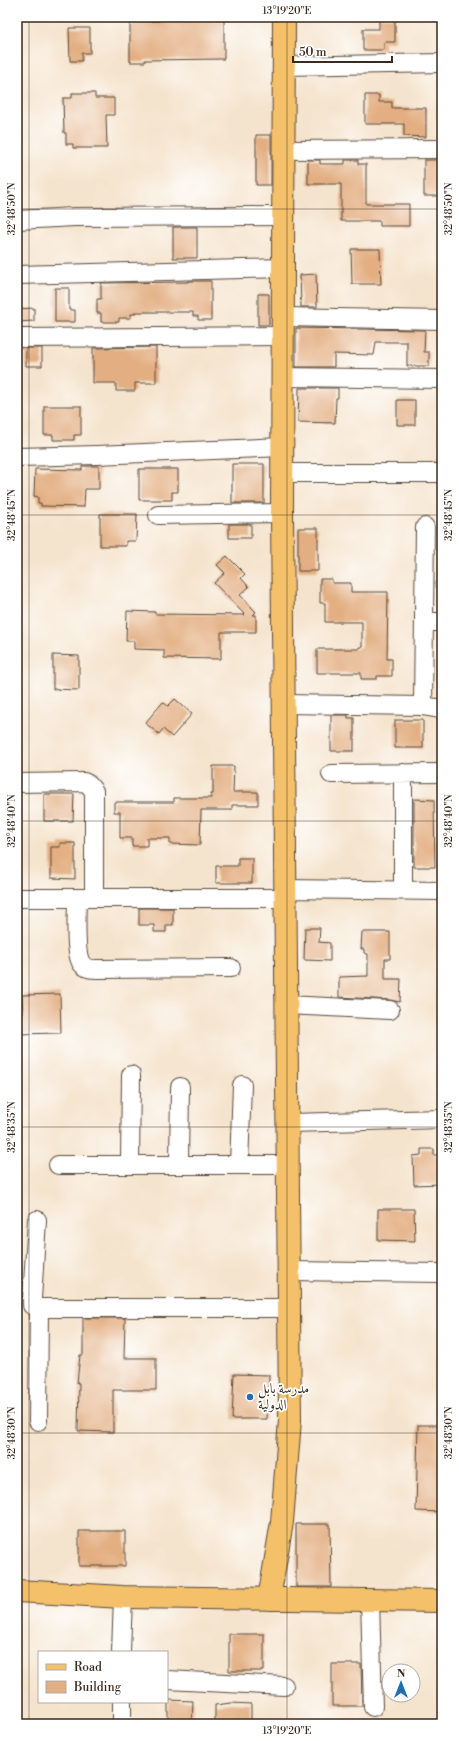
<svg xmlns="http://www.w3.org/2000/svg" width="459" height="1741" viewBox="0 0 459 1741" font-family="'Libre Bodoni',Amiri,serif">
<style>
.building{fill:#e3af82}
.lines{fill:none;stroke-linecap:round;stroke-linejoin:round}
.minor-casing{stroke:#574638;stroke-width:20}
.major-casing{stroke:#574638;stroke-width:24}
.minor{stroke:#fff;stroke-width:18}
.major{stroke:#f4c16b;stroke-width:22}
.ticks{fill:none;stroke:#3b2a1e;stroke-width:1;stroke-opacity:0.45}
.poi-dot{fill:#1f6fb2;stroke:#fff;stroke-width:1.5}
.labels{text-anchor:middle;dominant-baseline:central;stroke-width:3.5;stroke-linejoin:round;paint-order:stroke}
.poi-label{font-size:14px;fill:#3b2a1e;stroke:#fff;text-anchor:start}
.neatline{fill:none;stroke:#3b2a1e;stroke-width:1.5}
.ticks-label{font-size:10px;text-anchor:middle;fill:#3b2a1e}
</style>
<rect width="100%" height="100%" fill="#fff"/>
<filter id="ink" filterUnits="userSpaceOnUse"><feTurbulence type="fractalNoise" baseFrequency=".025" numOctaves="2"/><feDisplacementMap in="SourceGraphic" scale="8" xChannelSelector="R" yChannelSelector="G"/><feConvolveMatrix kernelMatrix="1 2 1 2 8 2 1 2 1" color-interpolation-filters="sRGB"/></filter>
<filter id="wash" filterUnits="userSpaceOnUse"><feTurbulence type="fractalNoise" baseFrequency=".012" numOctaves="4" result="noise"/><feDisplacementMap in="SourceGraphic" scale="16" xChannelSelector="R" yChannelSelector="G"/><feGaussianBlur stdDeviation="0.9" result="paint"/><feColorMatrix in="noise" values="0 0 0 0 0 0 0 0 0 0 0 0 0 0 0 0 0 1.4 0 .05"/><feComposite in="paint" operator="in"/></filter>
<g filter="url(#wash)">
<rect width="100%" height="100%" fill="#f5e4cd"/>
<g id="blocks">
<path class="building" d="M224,17V59L145,60V62H130V21H159V18Z
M379,17H395V42H384V50H363V29H379Z
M69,28H90V53H82V61H70Z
M72,93H95V98H114V115H106L107,148H73V144H66V133H64L63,98H72Z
M365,95H379V102H392V108H426V137L404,136V124H365Z
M256,135H271V185H256Z
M308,160H320V164H345V160H358V164H366V204H409V226H380V221H341V184H308Z
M424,160H442L441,196H424Z
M173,227H197V258H173Z
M351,249H380L381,284H352Z
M316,274L317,307H301L300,275Z
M188,281H211V320H198V316H193V312H135V314H131V318H119V322H101V313H97V299H101V283L188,282Z
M55,288H69V310H75V322H55Z
M258,294H269V325H258Z
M34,308V321L17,322V309Z
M296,328L425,330L424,352H429V366H407V342H376L374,355L334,354V367H296Z
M156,347V383H135V391H116V383H93V348Z
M26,348H42V366H26Z
M299,388H338V398H336L335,423L298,422Z
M397,400H415V425H397Z
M44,406H81V435H74V440H53V435H44Z
M232,464H264V503H232Z
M82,466H99V489H85L84,507L41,506V503H38V497L34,496L35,469L82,470Z
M139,469H178V492H172V500H139Z
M100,514H137L136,541H126V546H100Z
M229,524H251V538H229Z
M298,528H318V571H298Z
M227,556L245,574L241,578L249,587L240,595L256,612L253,615H256V632H221V659L164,658V650L134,649V641H126L127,611L155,612V614L245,615L214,583L225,573L217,565Z
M320,579H332V583H351V592H388L387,659H392V676H377V679H361V673H317V649H359V647H362V622H325V603H320Z
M53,655L79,656V690L53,689Z
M175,699L192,714L172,737L163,729L159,734L145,723L163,702L168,706Z
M331,715H348V718H354V751H331Z
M395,720H423V748H395Z
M213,766H234L233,792H258V805H232V810H201L200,845L170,844V838H147V846H132V838H120V812H114V802H174V798H211V794H213Z
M44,794H74L73,821H44Z
M414,799L434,800L435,867H414Z
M60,843H75V879L51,878V847H60Z
M238,858H252V883H216V866H238Z
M139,908H173V925H166V932H154V925H139Z
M305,928H320L319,942L330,943V961L304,960Z
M362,932H390V959H385V979H401L400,1002L390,1000L339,997V977L368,976V954L364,953V949H361Z
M60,994L61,1033L17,1034V1014L23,1013L22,995Z
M421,1149H434V1155H440V1184L414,1185L413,1156L421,1155Z
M378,1209H414L415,1241L378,1240Z
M83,1318H125L124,1358H156V1390H113V1432L78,1431L79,1383H77L80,1355H83Z
M234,1374L269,1375L267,1419H232Z
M418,1425H442V1512L416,1511Z
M296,1524H330L331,1587H296Z
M79,1531H125V1566H79Z
M229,1634H264V1671H229Z
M332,1664H361L362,1706H332Z
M168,1700L193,1701L192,1724H168Z
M231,1703L251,1704V1724H215V1705Z"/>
</g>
</g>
<g filter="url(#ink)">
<use href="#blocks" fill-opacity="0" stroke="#574638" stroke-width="1"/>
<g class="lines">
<g class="minor-casing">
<path id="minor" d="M284,66L442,63
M284,150L442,149
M17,220L75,217L283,216
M17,275L283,268
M283,317L442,320
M20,338L283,336
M283,377L442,379
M17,457L97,455L282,447
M282,473H442
M158,515L282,513
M424,622H442
M283,704L423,706L442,709
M423,706L425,527
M403,773V890
M331,774L442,773
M17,783L84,782L88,784L94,791V898
M285,889L442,891
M17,898H285
M77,898C77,912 74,954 82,964C85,968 91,969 96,969L231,968
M286,1005L390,1010
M289,1123L442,1119
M130,1164L131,1075
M179,1164L180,1087
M58,1165H288
M239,1165L242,1085
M37,1220L32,1299V1305L39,1308H290
M289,1271L442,1273
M38,1421L39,1308
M370,1600L373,1707
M121,1652L123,1597
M167,1680L284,1686
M122,1702V1724"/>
</g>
<g class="major-casing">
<path id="major" d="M17,1591L123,1597L442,1601
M269,1599L282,1522L290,1420L282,513L284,17"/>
</g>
<use href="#minor" class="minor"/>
<use href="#major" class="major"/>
</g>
</g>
<path class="ticks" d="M29,17V1724M287,17V1724M17,209H442M17,515H442M17,821H442M17,1127H442M17,1433H442"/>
<circle class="poi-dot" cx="250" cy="1397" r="4"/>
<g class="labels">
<g class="poi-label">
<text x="258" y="1389">مدرسة بابل<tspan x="258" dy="16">الدولية</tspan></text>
</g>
</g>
<rect width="459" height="1741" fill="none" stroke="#fff" stroke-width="44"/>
<rect x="38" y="1651" width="130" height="52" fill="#ffffff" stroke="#b1aaa5"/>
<rect x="46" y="1664" width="20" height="6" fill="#f4c16b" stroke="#b1aaa5"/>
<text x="74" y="1671" font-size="12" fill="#3b2a1e">Road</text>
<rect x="46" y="1681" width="20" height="12" fill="#e3af82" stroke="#b1aaa5"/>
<text x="74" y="1691" font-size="12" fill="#3b2a1e">Building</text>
<g transform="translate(401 1683)"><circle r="19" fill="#ffffff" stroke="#b1aaa5"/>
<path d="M0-3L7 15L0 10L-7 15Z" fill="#1f6fb2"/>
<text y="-6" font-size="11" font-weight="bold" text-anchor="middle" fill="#3b2a1e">N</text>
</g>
<path d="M293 56v6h99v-6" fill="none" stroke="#3b2a1e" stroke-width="2"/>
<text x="299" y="56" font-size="12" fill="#3b2a1e" stroke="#ffffff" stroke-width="3" paint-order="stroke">50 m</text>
<rect x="22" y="22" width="415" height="1697" class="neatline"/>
<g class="ticks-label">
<text x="287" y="14">13°19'20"E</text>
<text transform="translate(11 209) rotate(-90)" y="4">32°48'50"N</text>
<text transform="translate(448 209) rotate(-90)" y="4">32°48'50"N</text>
<text transform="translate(11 515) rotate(-90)" y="4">32°48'45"N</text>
<text transform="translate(448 515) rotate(-90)" y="4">32°48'45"N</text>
<text transform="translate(11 821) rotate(-90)" y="4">32°48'40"N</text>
<text transform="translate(448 821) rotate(-90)" y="4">32°48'40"N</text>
<text transform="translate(11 1127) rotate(-90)" y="4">32°48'35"N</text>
<text transform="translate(448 1127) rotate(-90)" y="4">32°48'35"N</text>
<text transform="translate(11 1433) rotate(-90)" y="4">32°48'30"N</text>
<text transform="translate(448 1433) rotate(-90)" y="4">32°48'30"N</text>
<text x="287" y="1734">13°19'20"E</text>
</g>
</svg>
